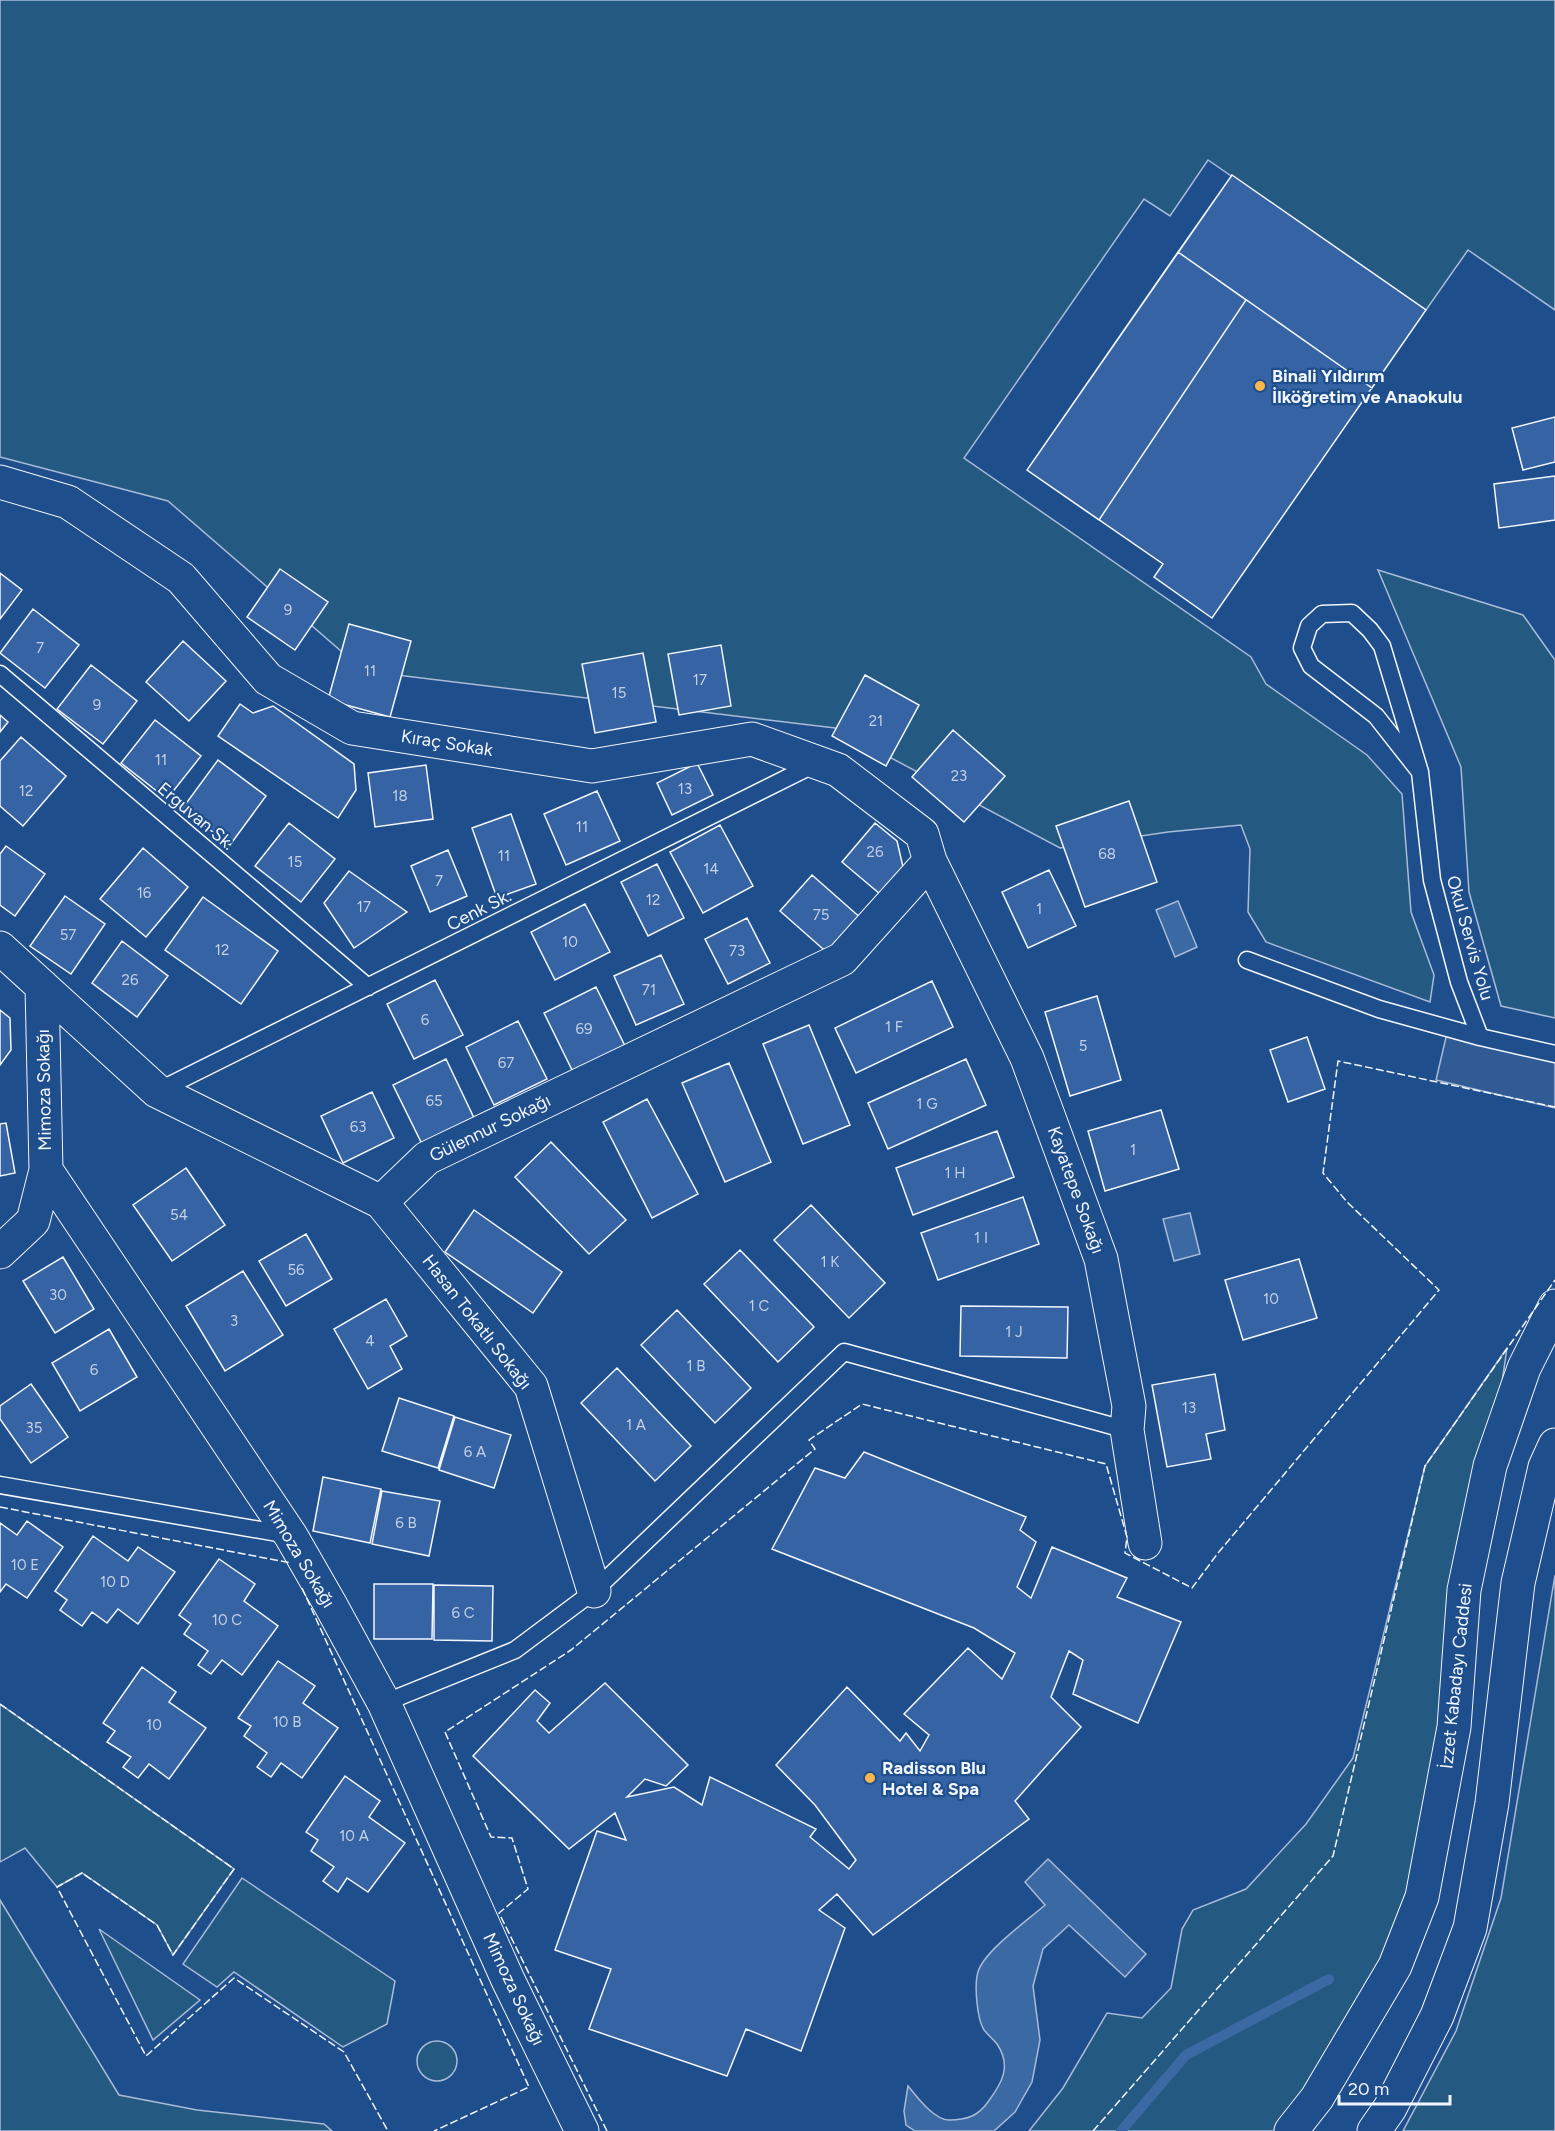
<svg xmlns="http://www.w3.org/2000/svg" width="1555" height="2131" viewBox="0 0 1555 2131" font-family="Figtree,sans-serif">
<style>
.green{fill:#245a82;stroke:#a8bbd7;stroke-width:1.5}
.parking{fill:#305b95;stroke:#a8bbd7;stroke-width:1.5}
.water{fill:#3b69a3;stroke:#a8bbd7;stroke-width:1.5}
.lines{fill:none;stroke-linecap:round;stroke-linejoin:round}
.stream{stroke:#3b69a3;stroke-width:10}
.building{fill:#3563a3;stroke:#f2f6ff;stroke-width:1.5}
.service-casing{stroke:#f2f6ff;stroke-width:19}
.minor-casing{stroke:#f2f6ff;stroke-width:35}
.tertiary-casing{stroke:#f2f6ff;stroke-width:35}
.motorway-casing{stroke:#f2f6ff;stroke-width:35}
.service{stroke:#1f4e8c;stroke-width:16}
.minor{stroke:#1f4e8c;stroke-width:33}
.tertiary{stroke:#1f4e8c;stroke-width:33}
.motorway{stroke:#1f4e8c;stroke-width:33}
.fence{stroke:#f2f6ff;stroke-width:1.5;stroke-dasharray:8 3;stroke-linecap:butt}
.poi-dot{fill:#ffb74d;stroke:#1f4e8c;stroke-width:2}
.labels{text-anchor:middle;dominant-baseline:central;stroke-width:4.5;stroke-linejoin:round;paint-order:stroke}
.number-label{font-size:15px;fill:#c3d1e8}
.poi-label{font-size:18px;font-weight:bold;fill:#f2f6ff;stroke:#1f4e8c;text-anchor:start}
.street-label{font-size:18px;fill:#f2f6ff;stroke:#1f4e8c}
</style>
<rect width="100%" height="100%" fill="#1f4e8c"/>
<path class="green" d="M0,0H1555V310L1468,250L1426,310L1208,160L1170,216L1144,199L964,458L1251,657L1266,684L1367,755L1402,794L1411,912L1434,975L1430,1002L1266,942L1248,912L1250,849L1241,825L1168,832L1060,848L835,728L364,671L168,501L0,457Z
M1378,570L1523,615L1555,660V1018L1501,1006L1469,892L1461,767Z
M1507,1348L1442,1791L1412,1931L1283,2131H1029L1063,2088L1107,2013L1142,2018L1171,1988L1182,1929L1193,1910L1246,1889L1306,1824L1353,1758L1425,1466Z
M1555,1575V2131H1403L1456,2031L1501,1898Z
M0,1704L234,1869L173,1955L157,1925L82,1873L57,1887L25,1848L0,1862Z
M242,1878L395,1981L387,2024L343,2047L234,1972L217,1987L183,1964Z
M0,1900L119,2095L197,2110L324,2124L332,2131H0Z
M99,1929L200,2000L153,2040Z
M417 2061a20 20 0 1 1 40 0a20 20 0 1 1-40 0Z"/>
<path class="parking" d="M1448,1029L1555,1054V1108L1436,1080Z"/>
<path class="water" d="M1178,901L1197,947L1175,957L1156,910Z
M1190,1213L1200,1254L1174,1261L1163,1219Z
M1048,1859L1146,1954L1125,1977L1069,1925L1043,1949L1033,1986L1040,2040L1032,2082L1015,2112L994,2131H915L906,2125L904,2111L908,2086C917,2097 934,2120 949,2120C967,2120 978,2116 988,2102C1002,2083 1012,2066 997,2044C993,2039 988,2035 984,2030C977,2019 974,1985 978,1972C984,1951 1028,1920 1045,1905L1025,1882Z"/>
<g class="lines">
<path class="stream" d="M1121,2131L1186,2055L1329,1979"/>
</g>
<path class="building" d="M1232,175L1426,310L1372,388L1178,252Z
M1232,175L1426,310L1212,618L1154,577L1163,564L1027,470Z
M1178,252L1246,300L1099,520L1027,470Z
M1555,417V462L1523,470L1512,428Z
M1555,476V520L1499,528L1494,484Z
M280,569L328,602L295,650L247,617Z
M0,573L22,590L0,619Z
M33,609L79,645L45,688L0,653Z
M349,624L411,641L390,717L328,700Z
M183,641L226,681L189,721L146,682Z
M721,645L731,706L679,715L668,654Z
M643,653L656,722L595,733L582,664Z
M91,665L137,701L103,744L57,709Z
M865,675L919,705L886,766L832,736Z
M240,704L253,713L273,706L354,764L356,790L338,818L218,736Z
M0,715L8,722L0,732Z
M155,720L201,756L167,799L121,763Z
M953,730L1005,776L964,822L912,777Z
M21,737L66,776L23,826L0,806V761Z
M218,760L266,796L230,845L182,809Z
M697,763L713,795L672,815L657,783Z
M426,765L433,819L375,827L368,773Z
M597,791L620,841L566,865L544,814Z
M1129,801L1157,882L1085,907L1056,826Z
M511,814L536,884L497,898L472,828Z
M289,823L335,859L301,902L255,866Z
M875,823L897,841L903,867L880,894L842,862Z
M720,825L753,886L703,913L670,852Z
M6,846L45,874L15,916L0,905V854Z
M143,848L188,887L146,937L100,899Z
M448,850L467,896L430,912L411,866Z
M657,864L684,918L648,936L621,882Z
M1049,870L1076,926L1028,948L1002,892Z
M349,871L407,912L354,948L324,903Z
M812,875L863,920L831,956L780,911Z
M65,896L105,924L71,974L30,946Z
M203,897L278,951L241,1004L165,950Z
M585,904L610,952L555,980L531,932Z
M747,918L770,963L728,984L705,939Z
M122,941L168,976L137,1017L92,983Z
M661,955L684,1004L636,1025L614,976Z
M435,980L463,1035L414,1059L387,1004Z
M932,981L953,1027L856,1073L835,1028Z
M596,987L625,1046L573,1072L544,1013Z
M1097,996L1121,1080L1070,1096L1045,1012Z
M0,1010L10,1018L11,1050L0,1065Z
M518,1021L547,1079L494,1105L466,1047Z
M809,1025L850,1125L803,1144L763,1044Z
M1307,1037L1325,1089L1288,1102L1270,1050Z
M446,1059L474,1118L422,1144L393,1085Z
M966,1059L986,1105L888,1149L868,1103Z
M729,1063L771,1162L725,1182L682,1083Z
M372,1092L394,1138L343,1163L321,1116Z
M647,1099L698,1194L652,1218L603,1122Z
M1161,1110L1179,1169L1105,1191L1088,1131Z
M6,1123L15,1173L0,1176V1124Z
M997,1131L1014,1177L913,1215L896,1168Z
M551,1142L626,1220L589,1254L515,1177Z
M186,1168L225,1225L172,1261L133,1205Z
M1023,1197L1039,1244L938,1280L921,1233Z
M811,1205L885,1283L849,1318L774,1240Z
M474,1210L562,1272L533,1313L445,1252Z
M306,1234L332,1279L286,1306L259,1261Z
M740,1250L814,1327L778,1362L704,1284Z
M63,1257L94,1309L55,1333L23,1281Z
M1299,1259L1317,1318L1243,1340L1225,1280Z
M243,1271L283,1335L225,1371L186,1306Z
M386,1299L407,1336L390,1346L402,1369L368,1389L334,1329Z
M961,1306L1068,1307L1067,1358L960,1356Z
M677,1310L751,1388L715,1423L641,1345Z
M109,1329L137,1377L80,1411L52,1363Z
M617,1368L691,1446L655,1481L581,1403Z
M1215,1374L1225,1430L1206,1434L1211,1459L1167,1467L1152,1385Z
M31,1384L68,1437L31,1463L0,1419V1406Z
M399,1398L454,1416L438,1468L382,1451Z
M455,1417L511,1435L494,1488L439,1470Z
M864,1452L1026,1517L1020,1530L1036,1542L1017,1587L1031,1598L1052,1547L1127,1578L1117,1597L1181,1622L1138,1723L1073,1694L1083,1660L1069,1651L1051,1697L1081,1727L1015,1801L1029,1819L873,1935L837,1894L819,1910L845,1928L801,2051L746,2029L727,2076L589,2029L611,1969L555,1950L597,1831L626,1840L615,1813L569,1849L473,1756L535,1690L550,1703L537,1721L549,1733L605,1683L688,1765L666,1786L645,1779L627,1797L674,1787L702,1805L710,1777L816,1829L810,1837L849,1869L856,1860L815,1805L776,1765L847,1687L900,1741L906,1733L920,1751L929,1735L904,1714L968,1648L1002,1679L1015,1653L974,1628L772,1549L815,1468L845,1478Z
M323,1477L381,1489L370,1543L313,1531Z
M382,1491L440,1501L429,1556L372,1544Z
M27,1521L63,1547L27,1598L6,1584L0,1592V1523L17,1535Z
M93,1536L128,1561L138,1547L175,1572L138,1624L118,1609L107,1623L92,1612L82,1626L60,1610L67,1600L55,1591Z
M219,1559L255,1584L244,1601L278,1626L242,1675L222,1660L211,1674L198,1665L208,1651L184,1634L191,1624L179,1615Z
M374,1584H433L432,1639H374Z
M434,1585L493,1586L492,1641L434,1640Z
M278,1661L315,1686L303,1703L338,1728L302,1778L281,1763L271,1777L257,1767L267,1753L244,1736L251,1726L238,1718Z
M142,1667L176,1692L169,1702L206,1728L169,1779L149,1764L138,1778L123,1767L131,1757L107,1742L115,1731L103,1723Z
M345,1776L380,1801L369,1817L405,1843L368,1892L347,1878L338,1892L323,1881L334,1867L311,1851L318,1840L306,1832Z"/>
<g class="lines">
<g class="service-casing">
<path id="service" d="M0,674L368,987
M1420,772L1376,716L1311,666L1302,648L1309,626L1322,614L1352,613L1370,630L1382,646L1420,772L1432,880L1459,982L1480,1037
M1247,960L1379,1009L1480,1037L1555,1054
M158,1091L817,763
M0,1485L289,1535
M384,1703L515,1650L594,1591L844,1352L1127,1430"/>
</g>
<g class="minor-casing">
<path id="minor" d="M0,482L68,502L181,578L268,679L352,728L592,766L752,739L838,770L922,834L930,861L1027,1058L1101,1259L1129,1406L1127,1430L1145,1543
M0,948L157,1091L381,1202L427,1158L842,959L930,861
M42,986L46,1170L291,1536L330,1604L384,1703L508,1980L582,2131
M381,1202L531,1386L594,1591
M0,1252L33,1221L46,1170"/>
</g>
<g class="tertiary-casing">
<path id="tertiary" d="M1291,2131L1317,2098L1395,1966L1422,1897L1454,1727L1464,1590L1490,1466L1524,1368L1555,1306"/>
</g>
<g class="motorway-casing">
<path id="motorway" d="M1374,2131L1390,2108L1437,2016L1470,1928L1492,1803L1518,1583L1545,1467L1555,1445"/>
</g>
<use href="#service" class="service"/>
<use href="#minor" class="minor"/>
<use href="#tertiary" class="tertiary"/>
<use href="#motorway" class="motorway"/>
<path class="fence" d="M0,1507L291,1563
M302,1588L529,2087L434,2131
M0,1704L234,1869L173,1955L157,1925L82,1873L57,1887L146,2056L234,1978L344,2052L388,2131
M607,2131L499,1913L528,1889L512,1838L491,1837L445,1732L571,1650L815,1449L809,1440L862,1404L1106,1464L1127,1537L1125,1553L1192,1588L1218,1553L1439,1290L1347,1202L1323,1173L1338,1061L1555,1107
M1093,2131L1333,1856L1425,1466L1555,1280"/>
</g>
<g class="poi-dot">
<circle cx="1260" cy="386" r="6"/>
<circle cx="870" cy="1778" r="6"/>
</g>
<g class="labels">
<g class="number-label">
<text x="288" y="610">9</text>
<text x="40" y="648">7</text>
<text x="370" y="671">11</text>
<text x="700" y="680">17</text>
<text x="619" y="693">15</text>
<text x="97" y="705">9</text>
<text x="876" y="721">21</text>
<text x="161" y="760">11</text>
<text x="959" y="776">23</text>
<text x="685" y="789">13</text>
<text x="26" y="791">12</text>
<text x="400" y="796">18</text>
<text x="582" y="827">11</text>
<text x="875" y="852">26</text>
<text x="1107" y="854">68</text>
<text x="504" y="856">11</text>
<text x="295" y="862">15</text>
<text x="711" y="869">14</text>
<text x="439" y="881">7</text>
<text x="144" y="893">16</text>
<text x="653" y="900">12</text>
<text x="364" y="907">17</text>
<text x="1039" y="909">1</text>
<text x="821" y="915">75</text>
<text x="68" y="935">57</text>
<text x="570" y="942">10</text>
<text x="222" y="950">12</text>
<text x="737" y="951">73</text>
<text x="130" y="980">26</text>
<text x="649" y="990">71</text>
<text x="425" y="1020">6</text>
<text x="894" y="1027">1 F</text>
<text x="584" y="1029">69</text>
<text x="1083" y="1046">5</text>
<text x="506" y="1063">67</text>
<text x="434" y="1101">65</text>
<text x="927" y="1104">1 G</text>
<text x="358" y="1127">63</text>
<text x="1133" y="1150">1</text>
<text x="955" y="1173">1 H</text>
<text x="179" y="1215">54</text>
<text x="981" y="1238">1 I</text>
<text x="830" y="1262">1 K</text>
<text x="296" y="1270">56</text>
<text x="58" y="1295">30</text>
<text x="1271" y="1299">10</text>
<text x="759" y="1306">1 C</text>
<text x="234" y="1321">3</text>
<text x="1014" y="1332">1 J</text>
<text x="370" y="1341">4</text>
<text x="696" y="1366">1 B</text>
<text x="94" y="1370">6</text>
<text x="1189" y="1408">13</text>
<text x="636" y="1425">1 A</text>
<text x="34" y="1428">35</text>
<text x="475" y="1452">6 A</text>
<text x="406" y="1523">6 B</text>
<text x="25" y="1565">10 E</text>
<text x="115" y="1582">10 D</text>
<text x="463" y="1613">6 C</text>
<text x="227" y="1620">10 C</text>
<text x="287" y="1722">10 B</text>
<text x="154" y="1725">10</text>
<text x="354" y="1836">10 A</text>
</g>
<g class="poi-label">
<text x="1272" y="376">Binali Yıldırım<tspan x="1272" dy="21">İlköğretim ve Anaokulu</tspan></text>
<text x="882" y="1768">Radisson Blu<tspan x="882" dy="21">Hotel &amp; Spa</tspan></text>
</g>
<g class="street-label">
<text transform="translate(447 743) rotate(9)">Kıraç Sokak</text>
<text transform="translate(196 816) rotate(40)">Erguvan Sk.</text>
<text transform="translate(479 910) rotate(-27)">Cenk Sk.</text>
<text transform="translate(1470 938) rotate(74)">Okul Servis Yolu</text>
<text transform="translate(44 1090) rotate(-91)">Mimoza Sokağı</text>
<text transform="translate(490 1128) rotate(-26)">Gülennur Sokağı</text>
<text transform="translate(1076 1190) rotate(70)">Kayatepe Sokağı</text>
<text transform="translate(477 1322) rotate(52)">Hasan Tokatlı Sokağı</text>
<text transform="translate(299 1554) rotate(59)">Mimoza Sokağı</text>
<text transform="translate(1456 1676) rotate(-84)">İzzet Kabadayı Caddesi</text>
<text transform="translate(514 1989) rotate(65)">Mimoza Sokağı</text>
</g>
</g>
<path d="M1339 2095v9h111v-9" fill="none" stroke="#f2f6ff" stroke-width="3"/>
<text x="1348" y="2095" font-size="18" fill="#f2f6ff" stroke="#1f4e8c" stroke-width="4.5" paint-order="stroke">20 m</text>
</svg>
